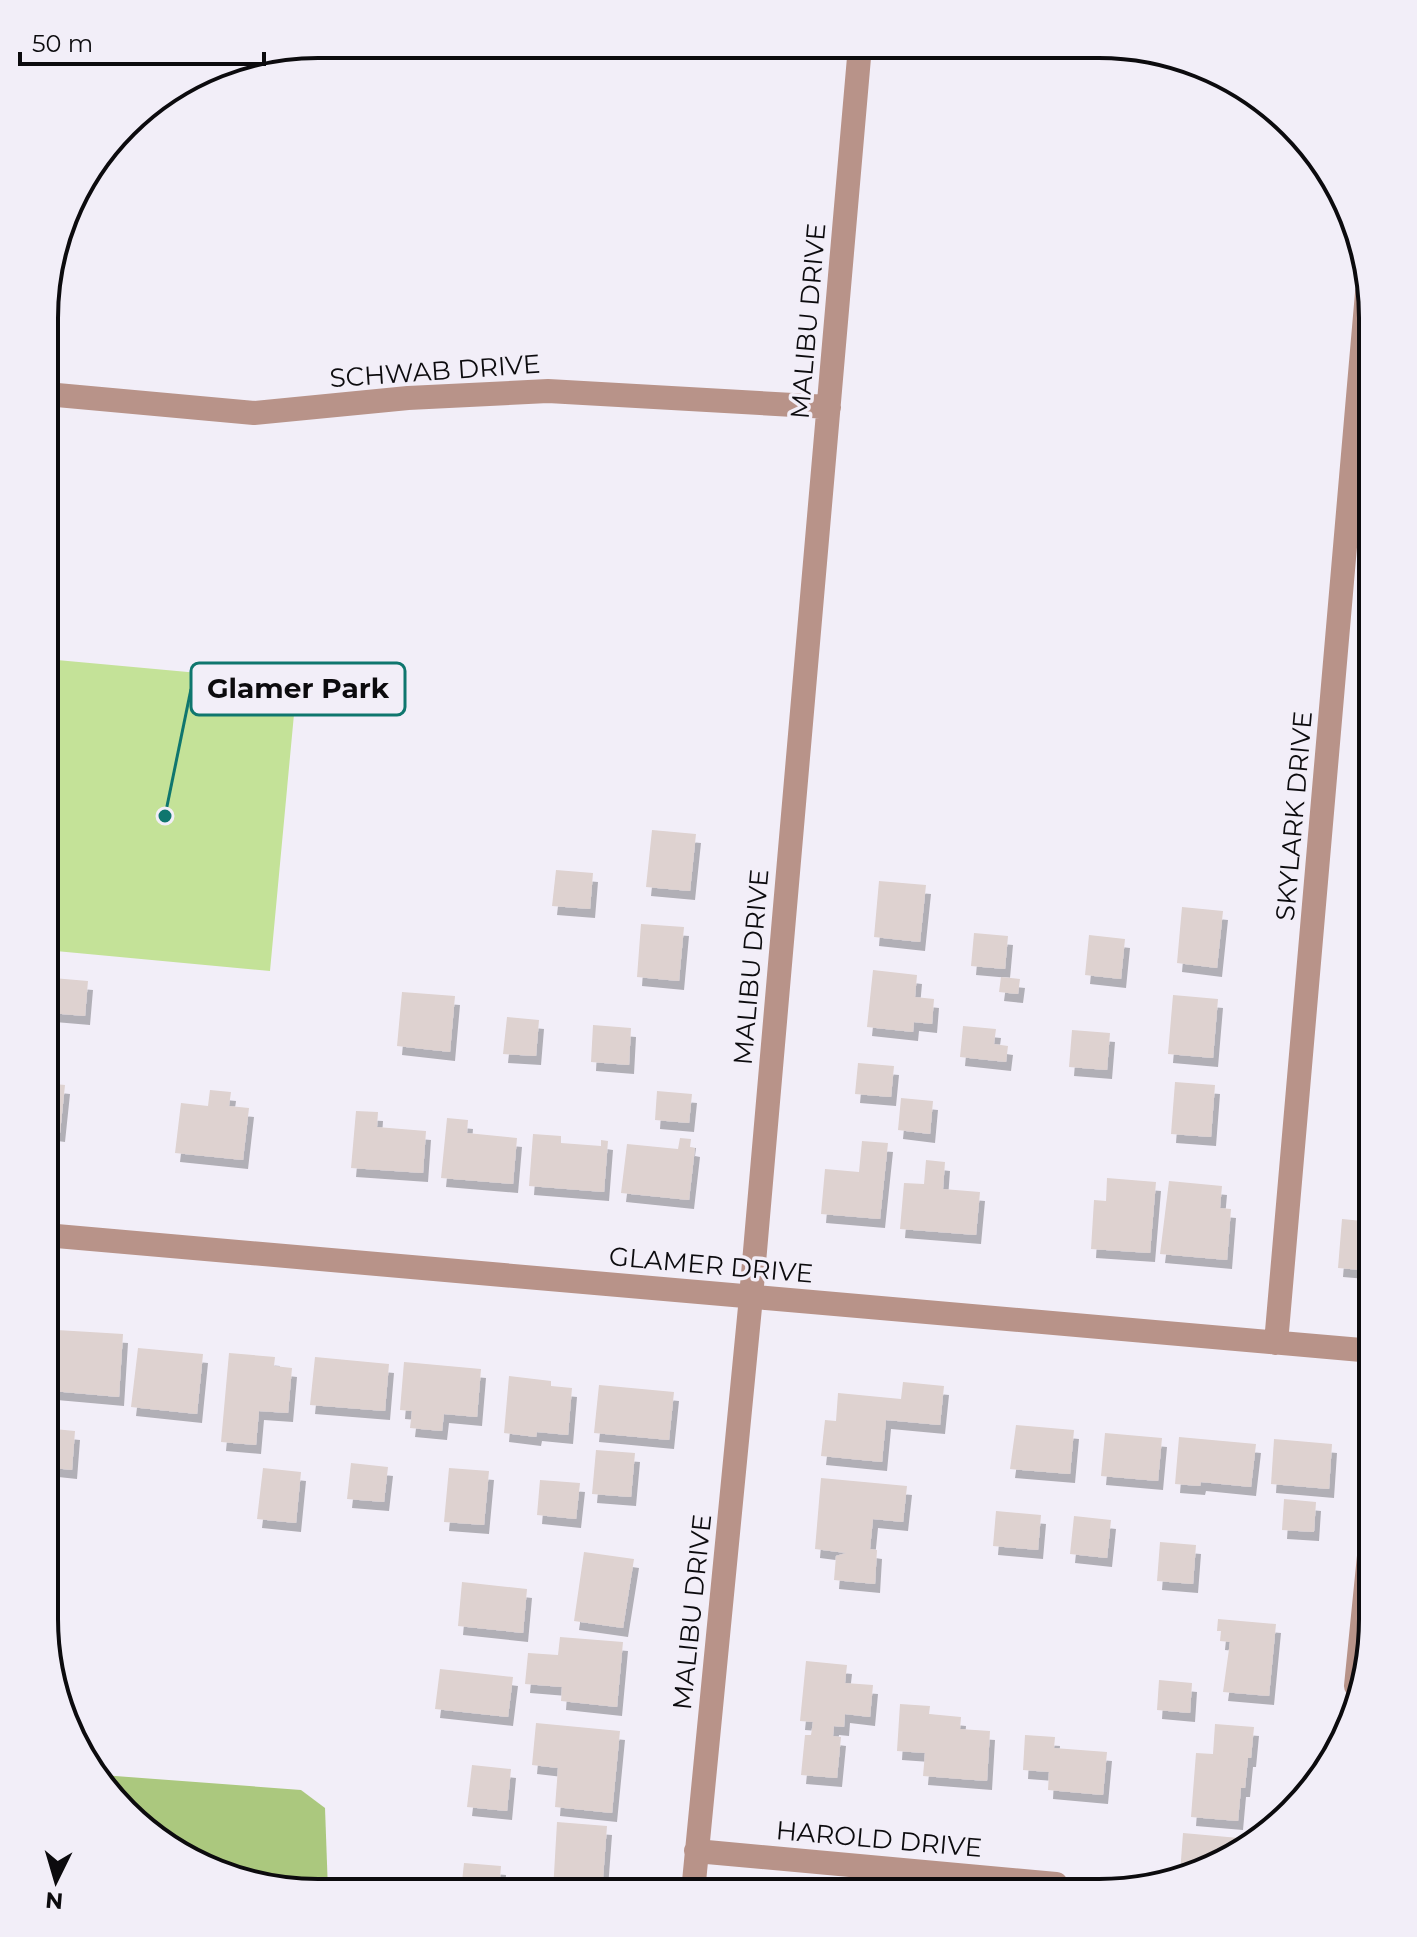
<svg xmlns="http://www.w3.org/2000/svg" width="1417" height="1937" viewBox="0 0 1417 1937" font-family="Montserrat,sans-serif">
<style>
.green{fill:#c4e298}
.forest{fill:#abc87e}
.building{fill:#ded2d0;filter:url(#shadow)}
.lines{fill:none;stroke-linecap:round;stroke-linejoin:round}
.street{stroke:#b89389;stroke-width:24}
.labels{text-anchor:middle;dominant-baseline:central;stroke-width:7;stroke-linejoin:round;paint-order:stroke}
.street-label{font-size:26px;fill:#0c0b0e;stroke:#f2eef8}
.rim{fill:none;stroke:#0c0b0e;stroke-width:4}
.leader{fill:none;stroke:#0f766e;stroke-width:3}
.callout-dot{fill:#0f766e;stroke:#f2eef8;stroke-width:3}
.callout{fill:#f2eef8;stroke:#0f766e;stroke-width:3}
.callout-label{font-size:28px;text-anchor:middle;font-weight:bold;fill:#0c0b0e}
</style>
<defs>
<filter id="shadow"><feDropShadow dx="5" dy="9" stdDeviation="0" flood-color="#0004"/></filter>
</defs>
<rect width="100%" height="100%" fill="#f2eef8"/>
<path class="green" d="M46,659L297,682L270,971L45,950Z"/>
<path class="forest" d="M102,1775L301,1790L325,1808L328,1891H283L165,1847Z"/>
<path class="building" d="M652,830L696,834L690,891L646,887Z
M556,870L593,873L590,909L552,906Z
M879,881L926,885L920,942L874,937Z
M1182,907L1223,911L1217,968L1177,963Z
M641,924L684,927L679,981L637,977Z
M974,933L1008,936L1005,969L971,966Z
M1089,935L1125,939L1121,979L1085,975Z
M873,970L917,975L915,997L934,999L932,1024L914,1022L913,1032L867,1027Z
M1001,977L1020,979L1018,994L999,992Z
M53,978L88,981L85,1016L50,1013Z
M402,992L455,996L450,1052L397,1046Z
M1173,995L1218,999L1213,1058L1168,1054Z
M507,1017L539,1020L536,1056L503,1054Z
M593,1025L631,1028L629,1065L591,1062Z
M963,1026L996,1029L994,1044L1008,1046L1006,1062L960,1057Z
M1072,1030L1110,1033L1107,1070L1069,1067Z
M858,1063L894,1066L891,1097L855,1094Z
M1175,1082L1215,1085L1211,1137L1171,1134Z
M45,1083L65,1085L60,1133L45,1131Z
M210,1090L231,1092L229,1106L249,1108L243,1160L175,1153L181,1103L208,1106Z
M657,1091L692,1094L689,1123L655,1120Z
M901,1098L933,1101L930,1134L898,1130Z
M356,1111L378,1112L377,1127L426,1131L423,1173L351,1168Z
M447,1118L468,1120L467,1133L517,1138L513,1184L441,1178Z
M533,1134L561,1136V1143L601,1146V1140L608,1141L604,1192L529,1186Z
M680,1138L691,1139L690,1147L695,1148L689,1200L621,1193L627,1144L678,1149Z
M862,1141L888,1143L880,1219L821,1214L825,1169L859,1172Z
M926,1160L945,1162L943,1189L980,1192L976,1235L900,1229L904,1183L924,1184Z
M1361,1164L1373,1165V1196L1357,1194Z
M1107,1178L1156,1182L1150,1253L1091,1249L1094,1200L1106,1201Z
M1169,1181L1222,1186L1220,1208L1231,1209L1227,1260L1160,1254Z
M1342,1219L1373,1222V1271L1338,1268Z
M57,1330L123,1334L119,1397L52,1391Z
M138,1348L203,1354L197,1414L131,1407Z
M229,1353L275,1357L274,1366L292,1368L288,1413L259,1411L256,1445L221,1442Z
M315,1357L389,1364L385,1411L310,1405Z
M404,1362L481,1369L477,1417L444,1414L442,1431L410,1428L412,1411L400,1410Z
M509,1376L551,1381V1386L572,1388L568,1435L537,1432L536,1437L504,1433Z
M903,1382L944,1386L940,1425L886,1420L882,1462L821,1456L825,1420L836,1421L838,1393L901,1399Z
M599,1385L674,1392L669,1440L594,1433Z
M1016,1425L1074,1430L1070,1474L1010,1469Z
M44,1428L75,1431L72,1470L44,1467Z
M1105,1433L1162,1438L1158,1481L1101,1476Z
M1179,1437L1256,1444L1251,1487L1201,1482L1200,1486L1175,1484Z
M1274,1439L1332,1444L1329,1489L1271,1484Z
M596,1450L635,1453L631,1497L592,1494Z
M351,1463L388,1467L384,1502L347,1499Z
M263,1468L301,1472L296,1523L257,1519Z
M449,1468L489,1471L484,1525L444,1522Z
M821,1478L907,1486L903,1522L873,1519L870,1549L877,1550L875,1584L834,1580L836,1556L846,1553L815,1549Z
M540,1480L580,1483L576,1519L537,1515Z
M44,1481L54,1482L52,1506L44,1505Z
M1284,1499L1316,1502L1314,1532L1282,1530Z
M996,1511L1041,1515L1038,1550L993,1546Z
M1074,1516L1111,1520L1107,1558L1070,1554Z
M1160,1542L1196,1545L1193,1584L1157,1581Z
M584,1552L634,1559L623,1628L574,1621Z
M462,1582L527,1589L523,1633L458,1626Z
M1218,1619L1276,1624L1269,1696L1223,1692L1230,1642L1220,1641L1221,1631H1217Z
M560,1637L623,1642L617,1707L561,1701L562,1687L525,1684L528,1653L558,1655Z
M806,1661L847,1665L845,1683L873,1685L870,1717L845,1714L844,1727L834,1726L833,1736L841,1737L837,1778L801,1775L805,1735H811L813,1722L800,1721Z
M440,1669L513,1677L508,1717L435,1709Z
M1159,1680L1192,1683L1190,1713L1157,1710Z
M900,1704L930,1706L929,1714L961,1717L960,1729L990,1731L987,1781L923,1776L925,1753L897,1751Z
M536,1723L620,1731L612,1813L555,1807L558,1768L532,1765Z
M1215,1724L1254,1727L1251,1758H1248L1245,1788H1241L1238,1821L1191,1817L1196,1753L1213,1754Z
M1025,1735L1055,1737L1054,1748L1107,1752L1103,1795L1048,1790L1049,1772L1023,1770Z
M472,1765L511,1769L507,1811L467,1807Z
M557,1822L607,1826L602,1892L553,1891Z
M1183,1833L1239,1838L1238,1849L1220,1865L1180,1874Z
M464,1863L501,1866L499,1891H461Z"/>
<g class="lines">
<path class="street" d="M46,394L254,413L408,398L548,391L829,407
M45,1235L1373,1351
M1276,1343L1367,293
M1356,1686L1372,1526
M696,1851L1056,1884
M693,1892L751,1297L860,46"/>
</g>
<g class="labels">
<g class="street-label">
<text transform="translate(808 321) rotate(-85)">MALIBU DRIVE</text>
<text transform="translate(435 371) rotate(-4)">SCHWAB DRIVE</text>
<text transform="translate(1294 816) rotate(-85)">SKYLARK DRIVE</text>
<text transform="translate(751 967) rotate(-85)">MALIBU DRIVE</text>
<text transform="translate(711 1265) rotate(5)">GLAMER DRIVE</text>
<text transform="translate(692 1612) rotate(-84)">MALIBU DRIVE</text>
<text transform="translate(879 1839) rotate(5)">HAROLD DRIVE</text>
</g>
</g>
<path d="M0 0H1417V1937H0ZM318 58H1099A260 260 0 0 1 1359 318V1619A260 260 0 0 1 1099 1879H318A260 260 0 0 1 58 1619V318A260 260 0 0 1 318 58Z" fill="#f2eef8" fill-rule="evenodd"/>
<path class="rim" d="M318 58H1099A260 260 0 0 1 1359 318V1619A260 260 0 0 1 1099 1879H318A260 260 0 0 1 58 1619V318A260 260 0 0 1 318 58Z"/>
<path class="leader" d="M165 816L191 689"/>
<circle class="callout-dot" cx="165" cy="816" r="8"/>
<rect class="callout" x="191" y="663" width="214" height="52" rx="8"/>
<g class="callout-label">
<text x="298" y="698">Glamer Park</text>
</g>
<g transform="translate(56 1881) rotate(185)" stroke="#f2eef8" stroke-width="6" paint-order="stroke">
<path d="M0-6L14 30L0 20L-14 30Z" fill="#0c0b0e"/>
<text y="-12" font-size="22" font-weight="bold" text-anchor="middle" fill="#0c0b0e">N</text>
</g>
<path d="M20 52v12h244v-12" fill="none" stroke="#0c0b0e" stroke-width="4"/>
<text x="32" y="52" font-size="24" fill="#0c0b0e" stroke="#f2eef8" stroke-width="6" paint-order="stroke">50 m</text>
</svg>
